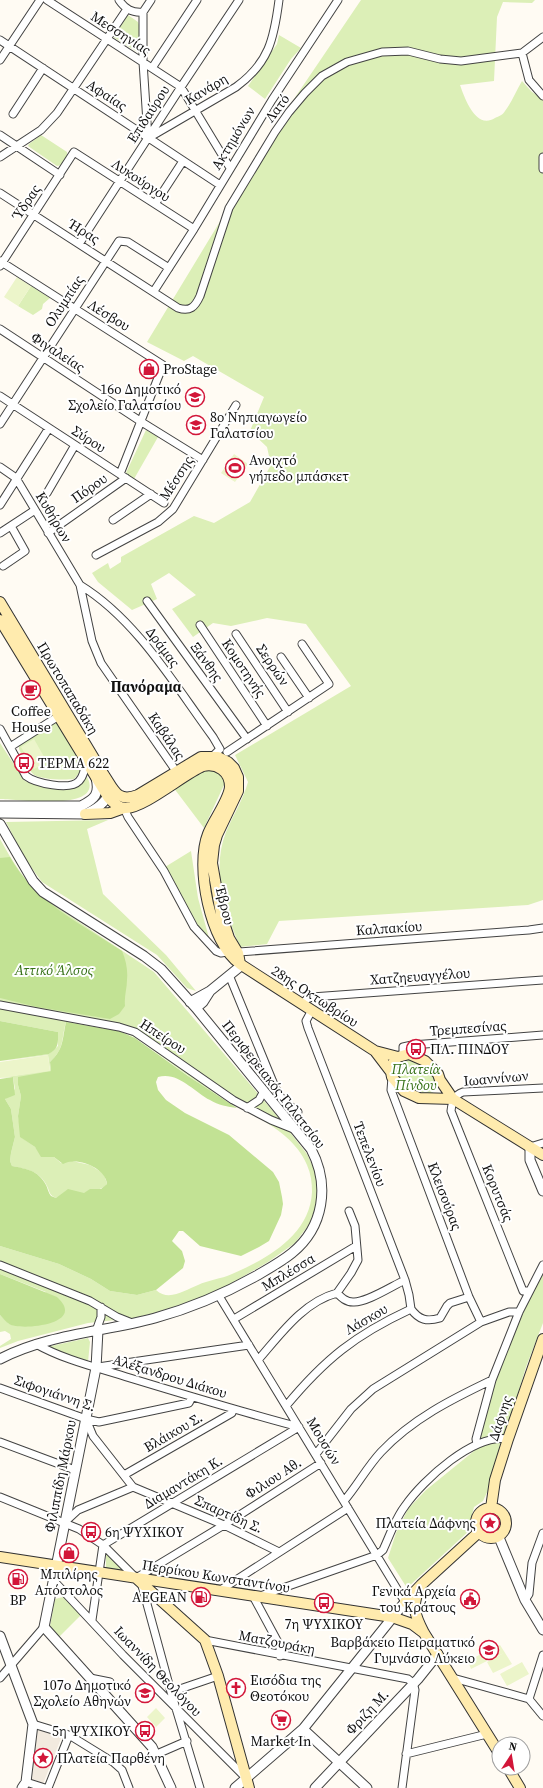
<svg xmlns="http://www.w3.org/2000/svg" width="543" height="1788" viewBox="0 0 543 1788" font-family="'Source Serif 4',serif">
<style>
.green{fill:#dcefb7}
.forest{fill:#c2e294}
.pitch{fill:#ecf5ca}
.plaza{fill:#f2eadf}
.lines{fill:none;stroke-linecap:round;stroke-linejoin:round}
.minor-casing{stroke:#434343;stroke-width:9}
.tertiary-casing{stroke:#434343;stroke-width:11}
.secondary-casing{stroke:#323232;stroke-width:12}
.minor{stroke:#fff;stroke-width:7}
.tertiary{stroke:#fff;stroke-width:9}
.secondary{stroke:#ffebae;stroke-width:10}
.labels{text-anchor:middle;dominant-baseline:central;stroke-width:4;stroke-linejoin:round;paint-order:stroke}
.street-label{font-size:14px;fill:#101010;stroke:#fff}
.poi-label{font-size:14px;fill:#101010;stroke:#fff;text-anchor:start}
.park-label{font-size:14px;font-style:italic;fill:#367117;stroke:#fff}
.neighbourhood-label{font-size:15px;font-weight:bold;fill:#101010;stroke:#fff}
</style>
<rect width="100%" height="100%" fill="#fffbf3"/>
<path class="green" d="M361,0H535L532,3L503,2L497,17L494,81L460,85C465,99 476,130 495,118C499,116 503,115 505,111C512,102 516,91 522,81L532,92L543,99V900L528,905L279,921L267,944L240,947C225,911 211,870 226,832C233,815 243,800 248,782L235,755L351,686L306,624L267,618L231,626L213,623L193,637L172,609L196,595L169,573L151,584L157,599L132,610L98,582L92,573L108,563L110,569L121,562V557L194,516L214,523L250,502L271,465L267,447L250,431L264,397L193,356L184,361L147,342L296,96Z
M128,15L138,22L139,25L140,47L139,53L113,37Z
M279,35L301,48L291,59L265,99L248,86L277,44Z
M41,135L67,152V156L61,165L57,166L28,146L29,144Z
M31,286L50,298L43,304L42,309L33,315L18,306Z
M146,430L158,437L134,479L125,475Z
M59,721L81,766L80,772L74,779C66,780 39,780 33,774C27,768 23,757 19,749V745Z
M0,743L25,781L44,786L69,788L86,775C109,813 16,799 0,799Z
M206,769L219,771L224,780V785L204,828L173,787Z
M108,820L87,829L103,894L166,955L196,991L187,988L157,955L42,882L25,859L6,822Z
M0,839C12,861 24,880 43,898L154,972L278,1117L307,1154L315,1171L317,1182V1197L315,1208L310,1223L295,1243L268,1262L225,1287L204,1297L154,1313L134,1318L88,1323L18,1341L0,1348V1346L11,1339L10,1334L5,1331L0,1332V1315L9,1324L46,1292L0,1274V1246L59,1264L91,1279L110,1291L137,1295L156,1290C169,1302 185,1290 198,1285C208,1280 221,1279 232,1274C267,1259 310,1235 312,1192C312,1183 311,1174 307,1165C292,1129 248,1114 216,1094C198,1083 181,1071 164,1058C152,1050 140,1039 126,1033C108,1026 85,1026 66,1022C61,1039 65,1048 50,1062L51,1071L18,1085L21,1096L18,1116L22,1138L35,1147L40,1153L47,1157H54L61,1163L72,1161L90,1165L104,1174L107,1184C103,1190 85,1194 79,1193C74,1192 72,1190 66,1191L60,1197L56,1198C49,1195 50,1192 47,1186C40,1171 26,1169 12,1166L10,1161L11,1153L15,1137L11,1109L5,1099L15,1089L13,1077L0,1078L50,1070L48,1055L0,1061L49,1054L58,1046V1032L0,1021Z
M191,851L198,898L209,938L200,929L165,867Z
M404,1057L423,1063L437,1080C435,1110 408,1088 396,1080L394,1066Z
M543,1270V1323L526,1367L489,1488L483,1501L474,1507L471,1519V1529L407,1588L388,1558L396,1533L408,1509L426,1490L474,1451L495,1379L512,1337Z
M88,1338L90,1342L88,1362L54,1352L50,1347L51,1346Z
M481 1524a9 9 0 1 1 18 0a9 9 0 1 1-18 0Z
M106,1554L122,1568V1571L106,1568Z
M63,1597L81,1615L59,1637L50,1626L55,1599Z"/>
<path class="forest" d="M10,857C34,901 81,924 122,951C126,960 128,970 127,980C127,989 124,996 125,1006L119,1014L110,1019L37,1007L0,998V858Z
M0,1021L58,1032C58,1043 59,1048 49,1054L0,1061Z
M66,1022L119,1031L135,1038L188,1076L237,1108C228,1107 218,1105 210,1100C194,1092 178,1071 158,1077L156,1082L158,1090L166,1100L185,1113L229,1135L273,1172L279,1182L282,1197L283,1204L281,1215L269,1241L259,1247L241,1256L200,1246L183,1231H179L172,1241L182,1251L185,1261L183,1268L156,1290L137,1295L110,1291L91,1279L59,1264L0,1246V1079L13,1077L15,1095L5,1099L11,1109L15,1137L11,1153L10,1161L12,1166C27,1169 38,1170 46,1185C48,1189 48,1192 51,1196L56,1198L68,1189L84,1193L90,1189H101L107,1184C106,1168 77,1156 63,1164L54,1157H41L35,1147L20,1137L18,1116L21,1096L18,1085V1077L51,1071L50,1062C64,1049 62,1040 66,1022Z
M0,1274L57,1297C61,1301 65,1305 65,1310C66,1326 19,1330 9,1324C6,1322 3,1318 0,1315Z"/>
<path class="pitch" d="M17,277L31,286L18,306L4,297Z
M234,454L248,464L235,482L221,473Z
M34,739L47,762L34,769L21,747Z
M48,1055L50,1071L0,1078V1062Z
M500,1645L512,1664L493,1673L487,1662L504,1653L489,1660L485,1652Z
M483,1653L487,1661L471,1669L468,1661Z
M522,1662L529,1674L507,1686L500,1674Z
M156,1708L165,1718L156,1727L147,1717Z"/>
<path class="plaza" d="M37,1730L62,1736L43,1784L28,1779Z"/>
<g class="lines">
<g class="minor-casing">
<path id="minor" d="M47,0L181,87L230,168
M119,0C125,9 132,13 143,12L151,0
M143,12V62L148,138
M0,40L220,185
M522,53L529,80L543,96
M0,60L40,0
M152,68L197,0
M13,114L43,68
M0,135L60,175
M150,137L236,87C269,63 274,39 279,0
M0,157L41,130L57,113L127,9
M543,157V169
M0,193L178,308C190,312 195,307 200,296L229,208L275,132L289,112L305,93L322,76L347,62L382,52L408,51L440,59L461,61L522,53L543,37
M155,204L183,161
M79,244L181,87L239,0
M0,261L163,365L120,474
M0,266L74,152L194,229
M154,291L194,229L272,100L338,0
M0,329L140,421L203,460
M0,396L164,503
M0,424L119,241L128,242L169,268
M0,467L16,478L80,585L92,641L101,663L176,771
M47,493L75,445
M0,505L49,428
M113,520L151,494
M0,533L35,510
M48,533L126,478
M96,555L158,522L173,509L236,405
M3,566L25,551L11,526
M80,585C137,620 174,684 213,737L220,749L213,756
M147,601L247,739
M200,625L267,726
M236,634L288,712
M281,657L309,698
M0,729L26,776C35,783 70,791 79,781C84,776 85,768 86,761
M10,747L62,714
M227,752L329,684L302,644
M124,808L128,817L164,871L194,927L216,951L221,953L227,952
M238,953L239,952L529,930L543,928
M229,975L275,1087L283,1101L298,1112
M302,1004L307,999L312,997L543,980
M0,1005L119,1027L135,1032L233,1100L271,1120L296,1130
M312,1010L306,1021L308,1028L405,1280L409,1295L411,1309
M403,1055V1047L412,1045L543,1035
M392,1077L391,1090L469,1297L481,1322
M247,1108L259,1100L264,1091
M530,1147L543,1143
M0,1265L90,1301L117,1317L132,1323
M529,1291H523L451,1111C452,1102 454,1095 463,1092L543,1088
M337,1293L351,1273L358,1260L355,1226L349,1211
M219,1296L405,1602
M234,1319L356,1246
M96,1331L101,1317V1307
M36,1344C64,1360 99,1368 130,1378C186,1395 242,1412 299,1427
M258,1360C280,1335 303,1302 337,1293C342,1298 346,1302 353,1302C366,1303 392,1286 405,1280
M98,1367L249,1345
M0,1388L86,1419L99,1422L189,1403L192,1397
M286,1406C325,1359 355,1335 411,1309C419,1320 427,1322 440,1318L447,1306L450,1303L469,1297
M86,1419L93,1436L133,1487L224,1525L279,1552
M0,1442L75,1470
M477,1444L476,1439L492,1380L519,1312L543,1265
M316,1454L351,1409L373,1389L481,1322L509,1312H519
M124,1475L232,1413L233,1409
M0,1497L79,1529L103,1545L136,1578L224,1525L321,1463
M344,1501C357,1486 367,1467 381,1452C412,1419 452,1399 492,1380
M65,1522L78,1510L133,1487
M103,1545L299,1427
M53,1580L123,1655L246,1778
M141,1582L171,1692L200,1788
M219,1591L348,1508
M253,1596L280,1646V1656
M260,1596L377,1555L383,1550C390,1535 395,1519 405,1506C423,1480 474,1433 508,1439
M525,1600L529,1594L532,1563L543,1533
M92,1620L103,1545
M205,1640L408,1679L413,1683L415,1690L402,1788
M0,1678L44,1627
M90,1678L110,1682
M453,1678L529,1699L543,1716
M171,1692L218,1676
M529,1699L543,1655
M33,1724L69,1735L113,1762L122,1770L129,1788
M157,1754L187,1741
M406,1754L487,1734
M26,1782L45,1788
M48,1788L69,1735"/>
</g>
<g class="tertiary-casing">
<path id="tertiary" d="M0,806H81C95,799 100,794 96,778
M0,813L85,814C97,809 105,803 111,791
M0,824L33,881L43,892L144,956L161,969L196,1008L311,1149C330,1185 324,1227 292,1253C281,1262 268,1269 256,1276C224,1294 191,1308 155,1318C104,1332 48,1334 0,1359
M190,1002L210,991L242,965
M196,1008L203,1002L210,991
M530,1147V1160L543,1191
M98,1330L96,1368L44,1627L152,1747L171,1788
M498,1535L525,1600L543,1630
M0,1636L33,1724L26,1782L22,1788
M303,1729L367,1788
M235,1788L303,1729L405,1602
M315,1788L418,1679L438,1654"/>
</g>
<g class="secondary-casing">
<path id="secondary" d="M0,602L104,775C114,790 117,803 138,795L201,757H218L228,762L234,768L238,777V791L217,835L214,845L212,863L221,914L229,938L238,953L240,964
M0,620L108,797C113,803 118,808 126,808C144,808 184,774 203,766C217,763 230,771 230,787C229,800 213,821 208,834C195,866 210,943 240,964L375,1051L398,1057
M85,814L110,813L124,808
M375,1051L391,1072
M453,1099L419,1098L404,1091L392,1077L391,1072L394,1061L398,1057L409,1054L425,1061L438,1074L440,1080L453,1099L543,1155
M491,1508L495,1480L508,1439L543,1339
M476 1523a15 15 0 1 1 30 0a15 15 0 1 1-30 0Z
M0,1557L392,1617L412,1624L424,1633
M136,1578L205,1640L218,1676L249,1788
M421,1585C411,1605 414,1614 424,1633L499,1753
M405,1602L421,1585L479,1532
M508,1768L520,1788"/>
</g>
<use href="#minor" class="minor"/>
<use href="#tertiary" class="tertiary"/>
<use href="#secondary" class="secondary"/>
</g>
<defs>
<g id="shop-ring" transform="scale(1)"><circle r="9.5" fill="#fff" stroke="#d21639" stroke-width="1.5"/><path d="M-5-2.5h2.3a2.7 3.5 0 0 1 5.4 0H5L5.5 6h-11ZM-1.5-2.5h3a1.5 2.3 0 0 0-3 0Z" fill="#d21639"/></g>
<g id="school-ring" transform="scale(1)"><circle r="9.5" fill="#fff" stroke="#d21639" stroke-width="1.5"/><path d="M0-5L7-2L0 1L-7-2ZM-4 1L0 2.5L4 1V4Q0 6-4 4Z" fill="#d21639"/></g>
<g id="stadium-ring" transform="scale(1)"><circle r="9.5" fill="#fff" stroke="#d21639" stroke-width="1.5"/><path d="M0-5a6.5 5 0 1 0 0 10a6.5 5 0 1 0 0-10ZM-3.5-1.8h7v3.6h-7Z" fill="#d21639"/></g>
<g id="cafe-ring" transform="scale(1)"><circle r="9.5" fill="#fff" stroke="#d21639" stroke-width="1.5"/><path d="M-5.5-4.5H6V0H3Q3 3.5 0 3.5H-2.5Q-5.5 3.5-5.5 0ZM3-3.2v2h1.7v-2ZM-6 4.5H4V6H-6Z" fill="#d21639"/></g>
<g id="bus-ring" transform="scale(1)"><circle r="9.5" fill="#fff" stroke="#d21639" stroke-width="1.5"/><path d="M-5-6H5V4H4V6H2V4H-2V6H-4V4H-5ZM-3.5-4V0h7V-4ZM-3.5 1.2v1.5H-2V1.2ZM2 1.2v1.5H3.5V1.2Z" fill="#d21639"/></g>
<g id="sight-ring" transform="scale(1)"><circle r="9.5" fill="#fff" stroke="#d21639" stroke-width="1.5"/><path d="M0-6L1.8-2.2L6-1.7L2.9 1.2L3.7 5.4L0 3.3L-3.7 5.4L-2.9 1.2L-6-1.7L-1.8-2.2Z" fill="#d21639"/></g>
<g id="fuel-ring" transform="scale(1)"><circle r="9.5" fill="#fff" stroke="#d21639" stroke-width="1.5"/><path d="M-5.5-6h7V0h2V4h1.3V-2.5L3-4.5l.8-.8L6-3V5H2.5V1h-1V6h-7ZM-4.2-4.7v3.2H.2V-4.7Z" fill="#d21639"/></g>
<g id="civic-ring" transform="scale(1)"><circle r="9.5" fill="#fff" stroke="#d21639" stroke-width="1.5"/><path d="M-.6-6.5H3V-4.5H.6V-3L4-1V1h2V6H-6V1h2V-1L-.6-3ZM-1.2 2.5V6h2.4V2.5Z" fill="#d21639"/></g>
<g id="church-ring" transform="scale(1)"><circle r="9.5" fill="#fff" stroke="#d21639" stroke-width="1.5"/><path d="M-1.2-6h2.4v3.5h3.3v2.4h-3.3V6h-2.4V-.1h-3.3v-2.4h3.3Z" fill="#d21639"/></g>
<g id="supermarket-ring" transform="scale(1)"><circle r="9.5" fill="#fff" stroke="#d21639" stroke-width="1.5"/><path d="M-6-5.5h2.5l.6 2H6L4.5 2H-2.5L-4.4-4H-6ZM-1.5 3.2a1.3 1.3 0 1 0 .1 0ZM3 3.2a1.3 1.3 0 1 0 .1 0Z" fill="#d21639"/></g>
</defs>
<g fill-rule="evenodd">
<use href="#shop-ring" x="149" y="369"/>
<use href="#school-ring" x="195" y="397"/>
<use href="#school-ring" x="196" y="425"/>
<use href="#stadium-ring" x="235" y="468"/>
<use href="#cafe-ring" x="31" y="690"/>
<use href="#bus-ring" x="24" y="763"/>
<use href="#bus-ring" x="416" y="1049"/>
<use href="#sight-ring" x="490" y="1523"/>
<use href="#bus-ring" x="91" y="1532"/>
<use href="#shop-ring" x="69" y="1553"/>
<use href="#fuel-ring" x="18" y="1579"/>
<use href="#fuel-ring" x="201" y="1597"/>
<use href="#civic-ring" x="470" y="1599"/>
<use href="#bus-ring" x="324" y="1603"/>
<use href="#school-ring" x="489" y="1650"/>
<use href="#church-ring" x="236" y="1688"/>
<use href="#school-ring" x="145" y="1693"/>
<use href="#supermarket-ring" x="281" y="1720"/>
<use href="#bus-ring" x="145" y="1731"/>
<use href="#sight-ring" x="43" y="1758"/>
</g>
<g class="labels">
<g class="street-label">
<text transform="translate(121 33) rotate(33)">Μεσσηνίας</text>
<text transform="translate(206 89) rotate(-31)">Κανάρη</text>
<text transform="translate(107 95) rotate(33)">Αφαίας</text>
<text transform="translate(277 108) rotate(-53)">Λατό</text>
<text transform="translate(148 114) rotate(-57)">Επιδαύρου</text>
<text transform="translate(233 138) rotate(-59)">Ακτημόνων</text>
<text transform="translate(141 180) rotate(33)">Λυκούργου</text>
<text transform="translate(26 202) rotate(-56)">Ύδρας</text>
<text transform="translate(84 231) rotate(32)">Ήρας</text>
<text transform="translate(64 301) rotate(-57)">Ολυμπίας</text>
<text transform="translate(109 315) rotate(32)">Λέσβου</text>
<text transform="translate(58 352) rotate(33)">Φιγαλείας</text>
<text transform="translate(89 439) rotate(33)">Σύρου</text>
<text transform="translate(176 478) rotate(-57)">Μέσσης</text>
<text transform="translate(89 488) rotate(-35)">Πόρου</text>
<text transform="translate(54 517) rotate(59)">Κυθήρων</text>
<text transform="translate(163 647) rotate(53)">Δράμας</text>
<text transform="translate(207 662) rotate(54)">Ξάνθης</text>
<text transform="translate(273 665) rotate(56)">Σερρών</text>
<text transform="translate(244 668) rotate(56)">Κομοτηνής</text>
<text transform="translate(68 688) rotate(59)">Πρωτοπαπαδάκη</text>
<text transform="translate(167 736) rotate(56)">Καβάλας</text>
<text transform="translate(225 905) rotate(76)">Έβρου</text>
<text transform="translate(389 928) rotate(-4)">Καλπακίου</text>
<text transform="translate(420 976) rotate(-4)">Χατζηευαγγέλου</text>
<text transform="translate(315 996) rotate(33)">28ης Οκτωβρίου</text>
<text transform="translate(468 1028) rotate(-4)">Τρεμπεσίνας</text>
<text transform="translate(163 1036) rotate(33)">Ηπείρου</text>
<text transform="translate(496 1078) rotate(-5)">Ιωαννίνων</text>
<text transform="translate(274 1084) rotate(52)">Περιφερειακός Γαλατσίου</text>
<text transform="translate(370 1154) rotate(69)">Τεπελενίου</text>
<text transform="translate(498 1193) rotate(68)">Κορυτσάς</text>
<text transform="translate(445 1196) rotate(69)">Κλεισούρας</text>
<text transform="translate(288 1272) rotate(-31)">Μπλέσσα</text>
<text transform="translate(366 1319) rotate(-30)">Λάσκου</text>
<text transform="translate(170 1376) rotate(17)">Αλέξανδρου Διάκου</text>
<text transform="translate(55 1393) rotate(19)">Σιφογιάννη Σ.</text>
<text transform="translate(500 1418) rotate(-72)">Δάφνης</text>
<text transform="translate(173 1432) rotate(-30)">Βλάικου Σ.</text>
<text transform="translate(324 1441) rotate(59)">Μουσών</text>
<text transform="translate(60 1476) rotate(-79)">Φιλιππίδη Μάρκου</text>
<text transform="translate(273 1478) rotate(-33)">Φιλιου Αθ.</text>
<text transform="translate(183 1482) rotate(-31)">Διαμαντάκη Κ.</text>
<text transform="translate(229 1514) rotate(24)">Σπαρτίδη Σ.</text>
<text transform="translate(216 1576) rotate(9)">Περρίκου Κωνσταντίνου</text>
<text transform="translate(277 1642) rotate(11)">Ματζουράκη</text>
<text transform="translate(158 1671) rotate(46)">Ιωαννίδη Θεολόγου</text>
<text transform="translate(367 1712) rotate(-47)">Φριζη Μ.</text>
</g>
<g class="poi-label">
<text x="163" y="369">ProStage</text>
<text x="181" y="389" text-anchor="end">16ο Δημοτικό<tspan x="181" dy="16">Σχολείο Γαλατσίου</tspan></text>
<text x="210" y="417">8ο Νηπιαγωγείο<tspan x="210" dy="16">Γαλατσίου</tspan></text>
<text x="249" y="460">Ανοιχτό<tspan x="249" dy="16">γήπεδο μπάσκετ</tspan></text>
<text x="31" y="711" text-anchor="middle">Coffee<tspan x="31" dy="16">House</tspan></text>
<text x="38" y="763">ΤΕΡΜΑ 622</text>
<text x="430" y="1049">ΠΛ. ΠΙΝΔΟΥ</text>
<text x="476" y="1523" text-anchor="end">Πλατεία Δάφνης</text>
<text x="105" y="1532">6η ΨΥΧΙΚΟΥ</text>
<text x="69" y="1574" text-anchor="middle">Μπιλίρης<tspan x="69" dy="16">Απόστολος</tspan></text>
<text x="456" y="1591" text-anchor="end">Γενικά Αρχεία<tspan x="456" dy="16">του Κράτους</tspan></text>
<text x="187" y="1597" text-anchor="end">AEGEAN</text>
<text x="18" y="1600" text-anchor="middle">BP</text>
<text x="324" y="1624" text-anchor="middle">7η ΨΥΧΙΚΟΥ</text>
<text x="475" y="1642" text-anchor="end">Βαρβάκειο Πειραματικό<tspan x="475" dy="16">Γυμνάσιο Λύκειο</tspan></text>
<text x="250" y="1680">Εισόδια της<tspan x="250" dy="16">Θεοτόκου</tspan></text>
<text x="131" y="1685" text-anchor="end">107o Δημοτικό<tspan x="131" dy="16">Σχολείο Αθηνών</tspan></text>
<text x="131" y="1731" text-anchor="end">5η ΨΥΧΙΚΟΥ</text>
<text x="281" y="1741" text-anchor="middle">Market In</text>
<text x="57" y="1758">Πλατεία Παρθένη</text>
</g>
<g class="park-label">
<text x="54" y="970">Αττικό Άλσος</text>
<text x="416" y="1069">Πλατεία<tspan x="416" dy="16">Πίνδου</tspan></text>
</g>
<g class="neighbourhood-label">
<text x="146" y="686">Πανόραμα</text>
</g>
</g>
<g transform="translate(511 1756) rotate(12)"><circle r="19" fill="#ffffff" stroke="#9f9f9f"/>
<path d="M0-3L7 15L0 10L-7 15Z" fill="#d21639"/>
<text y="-6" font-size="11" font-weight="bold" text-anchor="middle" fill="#101010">N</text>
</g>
</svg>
